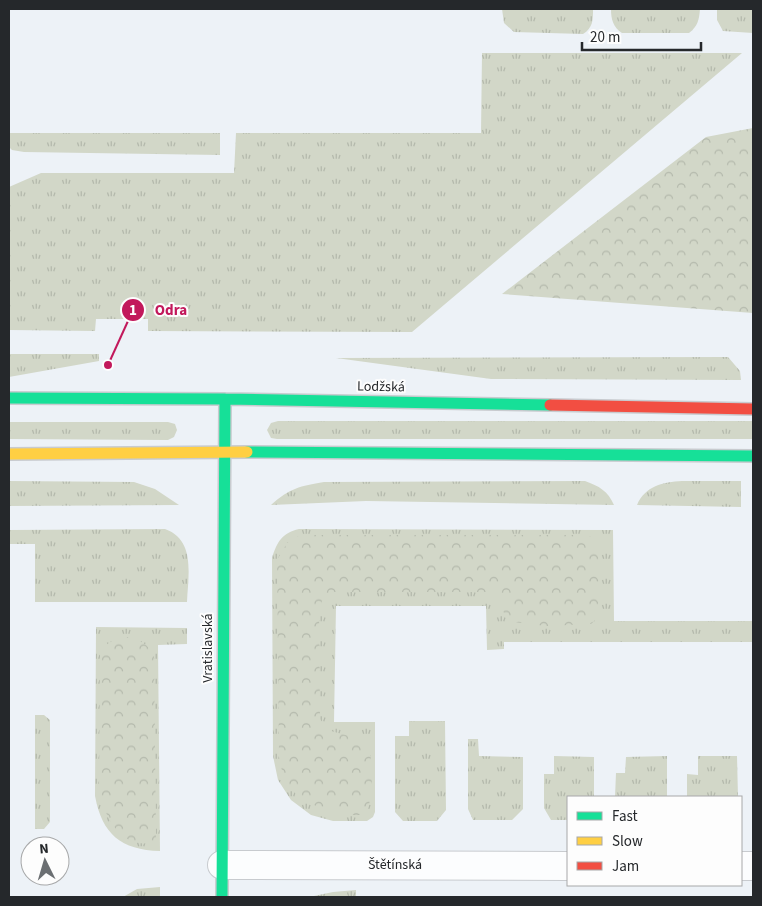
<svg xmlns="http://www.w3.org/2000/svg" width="762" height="906" viewBox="0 0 762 906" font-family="'Source Sans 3',sans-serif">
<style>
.grass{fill:url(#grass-tufts)}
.forest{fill:url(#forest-crowns)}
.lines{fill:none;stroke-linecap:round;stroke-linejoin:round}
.street-casing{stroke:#c8cbcf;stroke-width:30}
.fast-casing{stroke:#c8cbcf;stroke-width:14}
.slow-casing{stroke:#c8cbcf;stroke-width:14}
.jam-casing{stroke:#c8cbcf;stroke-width:14}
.street{stroke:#fcfdfe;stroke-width:28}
.fast{stroke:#16e098;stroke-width:11}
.slow{stroke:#ffcf43;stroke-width:11}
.jam{stroke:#f24e42;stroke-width:11}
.labels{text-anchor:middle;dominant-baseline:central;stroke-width:4;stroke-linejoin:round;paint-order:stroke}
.street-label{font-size:14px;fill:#25282b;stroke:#fdfdfd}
.leader{fill:none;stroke:#c2185b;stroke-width:2}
.callout-dot{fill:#c2185b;stroke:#fdfdfd;stroke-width:2}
.mark-label{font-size:15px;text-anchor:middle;font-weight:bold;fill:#fff}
.callout-label{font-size:15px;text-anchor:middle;font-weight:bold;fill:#c2185b;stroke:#fdfdfd;stroke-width:4;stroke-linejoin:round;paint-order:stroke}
</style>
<defs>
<pattern id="grass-tufts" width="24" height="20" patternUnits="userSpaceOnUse" patternTransform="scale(1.25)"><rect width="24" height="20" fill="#d2d7c8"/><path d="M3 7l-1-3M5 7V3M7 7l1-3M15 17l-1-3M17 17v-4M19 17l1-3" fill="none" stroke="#b4b9ac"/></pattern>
<pattern id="forest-crowns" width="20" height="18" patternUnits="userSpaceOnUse" patternTransform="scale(1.25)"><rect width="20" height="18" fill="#d2d7c8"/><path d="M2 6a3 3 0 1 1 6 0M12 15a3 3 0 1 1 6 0" fill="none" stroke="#b4b9ac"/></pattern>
</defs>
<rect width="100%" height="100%" fill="#edf2f7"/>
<path class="grass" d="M502,9H593C593,20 593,28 583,34L514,32L504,23Z
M611,9H700C699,20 698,26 689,33H622C613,27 611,19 611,9Z
M717,9H753V33L723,31L717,20Z
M482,53H742L412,332L148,331V319H96L95,331L9,330V187L41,173H234L236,133H481Z
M9,133H220V155L24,152L12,150L9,147Z
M9,354H99V361L9,377Z
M728,357L740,371L741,380L491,379L336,358Z
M278,421H753V439H277L271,438L267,430L271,423Z
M9,422H168L175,424L177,430L174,437L168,440L9,439Z
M9,481L134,482L155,489L179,505L9,506Z
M585,481C599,486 608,491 614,505L366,501L271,505C290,488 300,486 324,482Z
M682,481H741V507L637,505C645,486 663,482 682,481Z
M165,529C196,540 188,576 187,602H35V544H9V530Z
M299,529L613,530L614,621H753V642H504V649L487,650L486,606H336L334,722H375V812L373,817L367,821H333L311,815L291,800L278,780L273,756L272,558C277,542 282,533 299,529Z
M96,627L187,628V644L158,645L160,851C121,850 102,834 95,796Z
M35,715H44L50,720V822L44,829H35Z
M409,721H445L446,810L437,821H403L395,812V736H409Z
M468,739H478L479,756L523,757V809L512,820H473L468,809Z
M554,756L594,757V797H568V820H551L544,808V774H554Z
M667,756V797H615L616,773H625L626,757Z
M698,756H737L738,797H687V774L698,775Z
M160,887V897H123L137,889Z
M356,890V897H309L333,892Z"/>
<path class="forest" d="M753,128V313L502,294L706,137Z
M300,535H574L595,537L601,562L597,618L591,624L546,626L514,622L505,617C502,604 500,598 486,592H331L322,601L319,610L320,719L327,730L368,741C373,764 374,793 366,815H340L301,800L284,780L279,757L277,560L287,543Z
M127,637C140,640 147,643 154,655L156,837L153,843C121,848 107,820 99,794L100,655C106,642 113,639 127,637Z"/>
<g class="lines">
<g class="street-casing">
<path id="street" d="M222,865L568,866
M741,866H753"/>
</g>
<g class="fast-casing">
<path id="fast" d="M9,398L225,399L550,405
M247,452L753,456
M222,897L225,399"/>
</g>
<g class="slow-casing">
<path id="slow" d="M9,454L247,452"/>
</g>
<g class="jam-casing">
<path id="jam" d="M550,405L753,409"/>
</g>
<use href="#street" class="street"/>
<use href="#fast" class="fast"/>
<use href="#slow" class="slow"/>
<use href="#jam" class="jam"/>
</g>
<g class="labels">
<g class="street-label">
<text transform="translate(381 387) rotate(1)">Lodžská</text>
<text transform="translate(208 648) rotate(-90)">Vratislavská</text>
<text x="395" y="865">Štětínská</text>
</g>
</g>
<path class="leader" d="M108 365L133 310"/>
<g class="callout-dot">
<circle cx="108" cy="365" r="5"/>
<circle cx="133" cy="310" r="12"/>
</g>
<g class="mark-label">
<text x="133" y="315">1</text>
</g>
<g class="callout-label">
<text x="171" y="315">Odra</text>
</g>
<rect width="762" height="906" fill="none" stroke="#25282b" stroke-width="20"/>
<rect x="567" y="796" width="175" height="90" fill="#fdfdfd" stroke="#a7a8a9"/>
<rect x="577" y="812" width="25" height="8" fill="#16e098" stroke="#a7a8a9"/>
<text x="612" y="821" font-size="15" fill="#25282b">Fast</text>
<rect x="577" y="837" width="25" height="8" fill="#ffcf43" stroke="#a7a8a9"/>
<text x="612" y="846" font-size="15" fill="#25282b">Slow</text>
<rect x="577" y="862" width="25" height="8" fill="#f24e42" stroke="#a7a8a9"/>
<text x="612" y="871" font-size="15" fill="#25282b">Jam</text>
<g transform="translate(45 861) rotate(355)"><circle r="24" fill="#fdfdfd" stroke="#a7a8a9"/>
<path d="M0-4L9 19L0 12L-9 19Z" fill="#6b6f72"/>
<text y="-8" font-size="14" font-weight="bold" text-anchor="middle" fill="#25282b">N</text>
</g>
<path d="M582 42v8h119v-8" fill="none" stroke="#25282b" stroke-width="2.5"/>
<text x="590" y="42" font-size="15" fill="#25282b" stroke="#fdfdfd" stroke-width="4" paint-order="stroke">20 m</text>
</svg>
